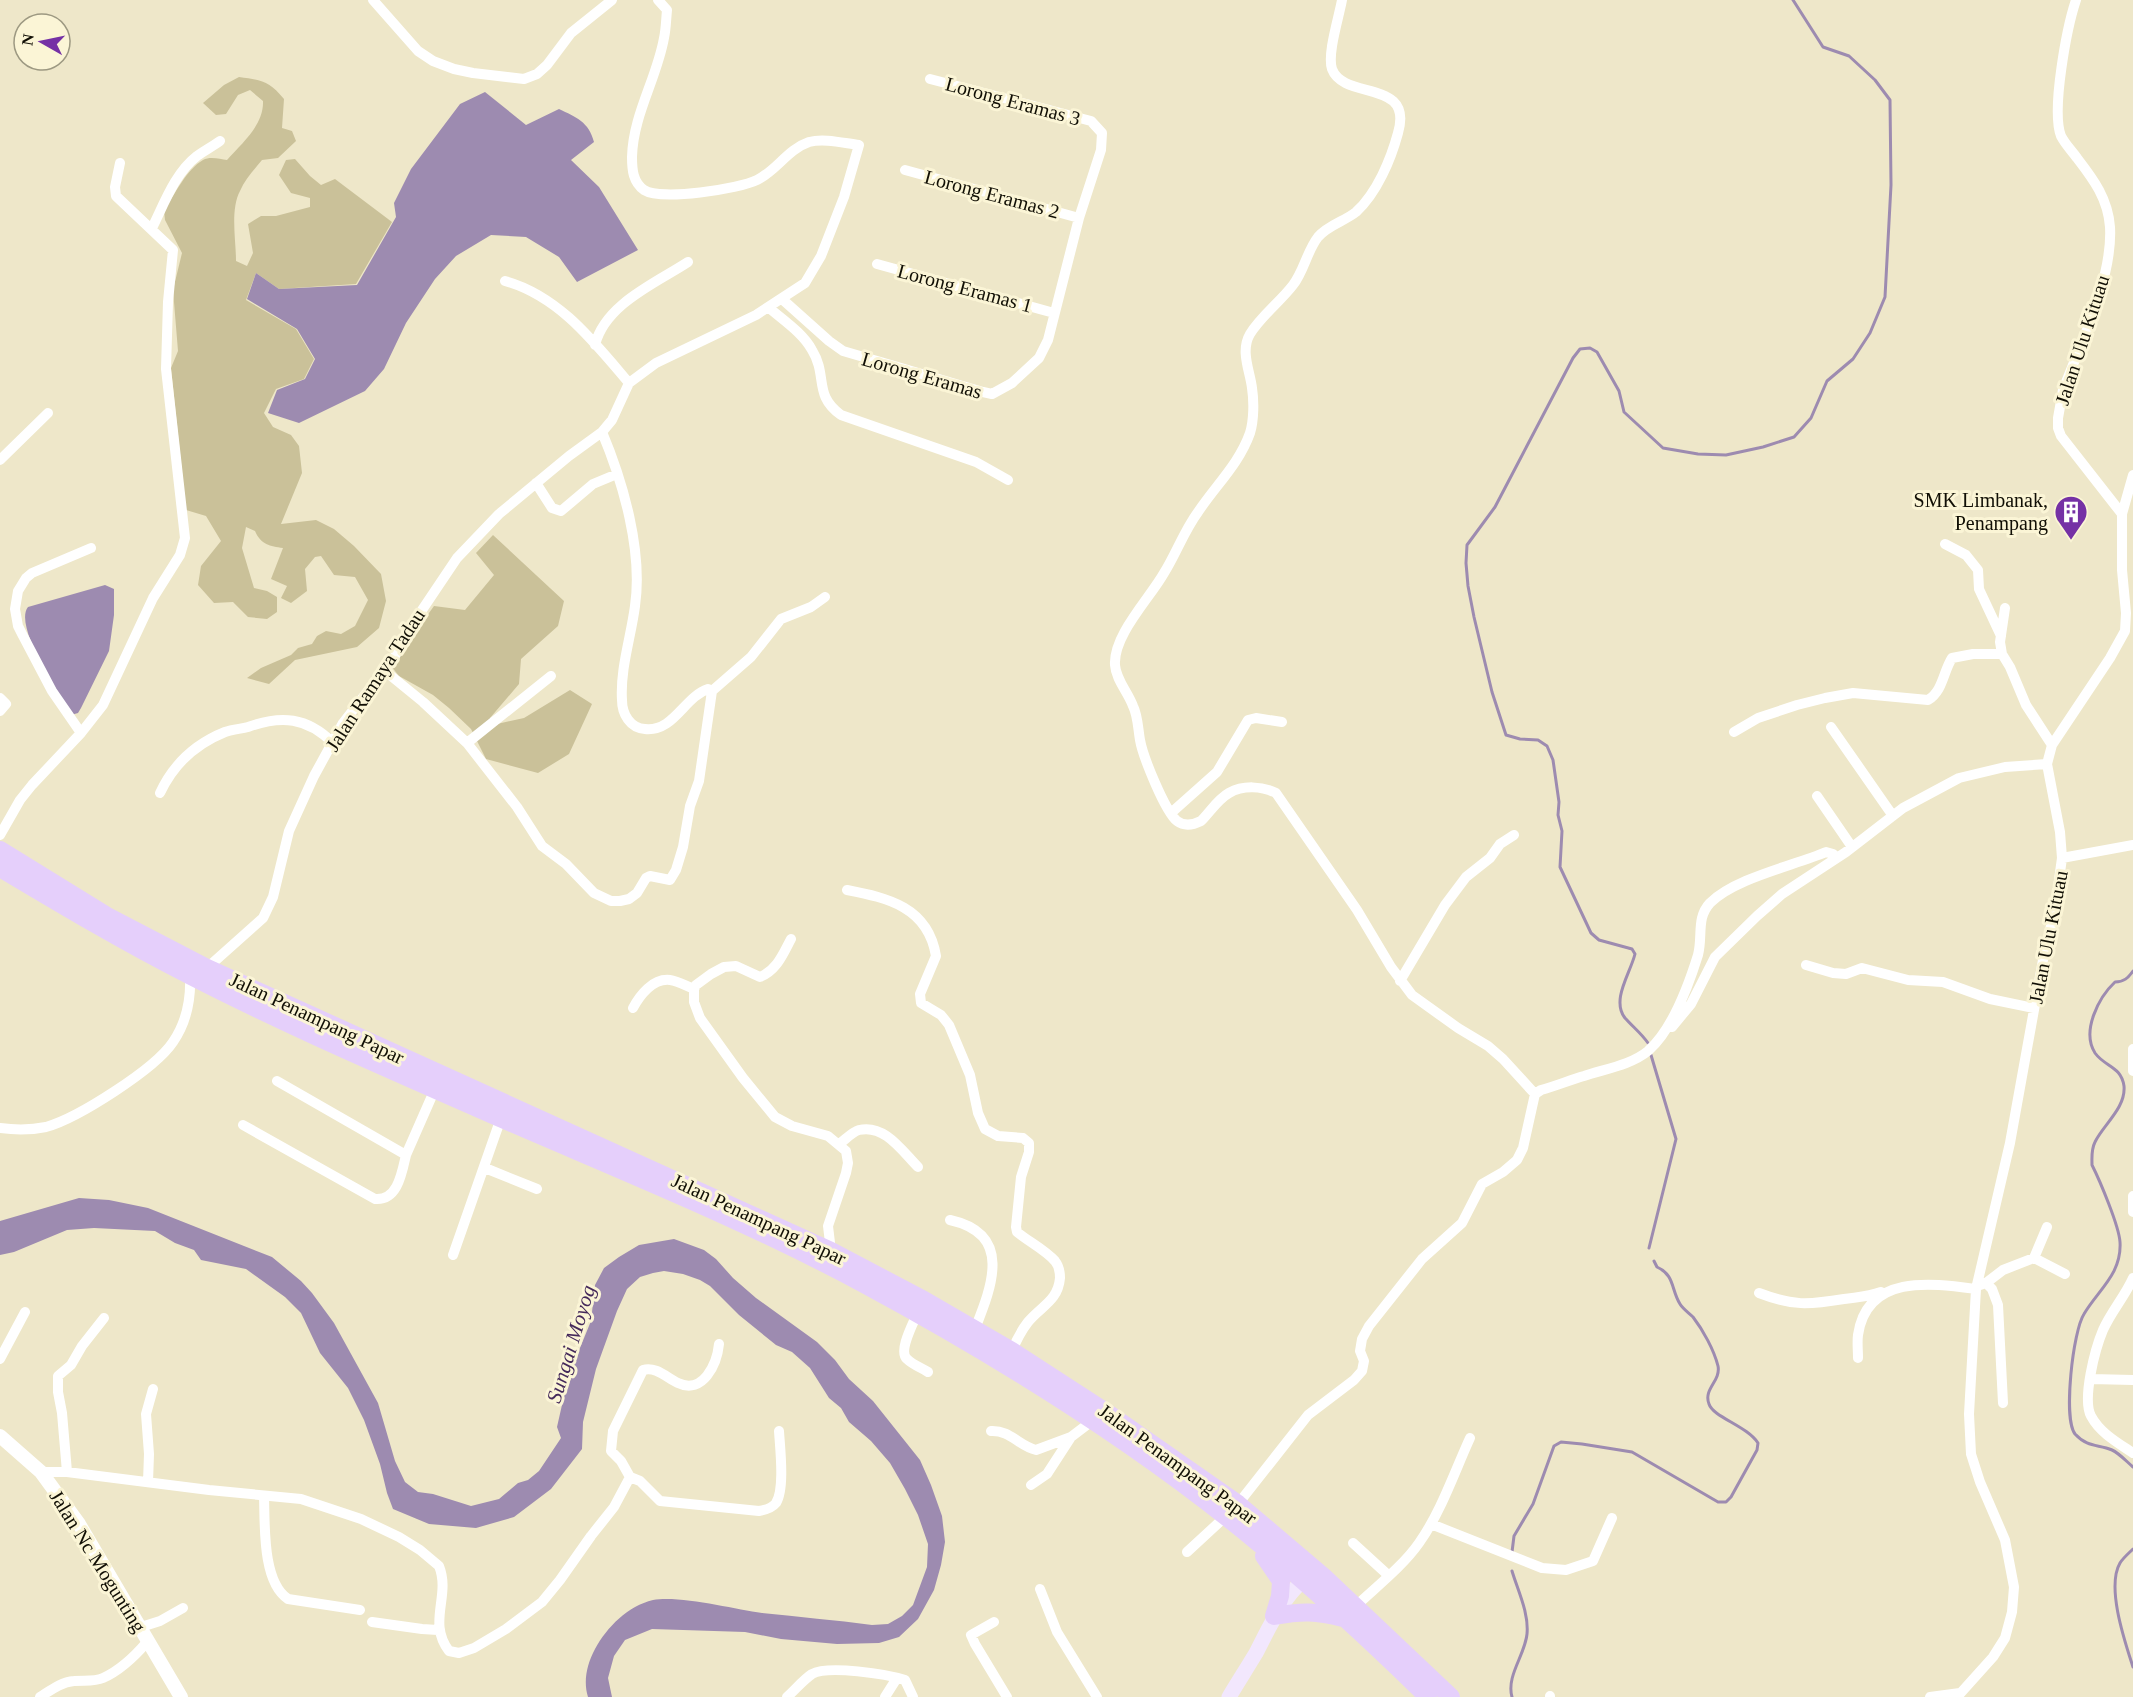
<svg xmlns="http://www.w3.org/2000/svg" width="2133" height="1697" viewBox="0 0 2133 1697" font-family="'Times New Roman',serif">
<style>
.green{fill:#cac199}
.water{fill:#9d8bb0}
.lines{fill:none;stroke-linecap:round;stroke-linejoin:round}
.stream{stroke:#9d8bb0;stroke-width:3}
.minor{stroke:#fff;stroke-width:10}
.tertiary{stroke:#fff;stroke-width:14}
.secondary{stroke:#f2e7fd;stroke-width:15}
.primary{stroke:#e5cffb;stroke-width:18}
.labels{text-anchor:middle;dominant-baseline:central;stroke-width:6;stroke-linejoin:round;paint-order:stroke}
.street-label{font-size:20px;fill:#110f05;stroke:#fbf5d6}
.poi-label{font-size:20px;fill:#110f05;stroke:#fbf5d6;text-anchor:end}
.water-label{font-size:21px;font-style:italic;fill:#452a5b;stroke:#fbf5d6}
</style>
<rect width="100%" height="100%" fill="#eee7c9"/>
<path class="green" d="M239,77C262,80 269,81 284,99L282,128L292,131L296,141L278,158L262,160C254,170 245,179 240,191C230,210 236,240 236,261L247,266L253,253L248,224L261,216H276L310,207V198L291,193L279,175L286,160L295,159L310,176L321,185L335,179L392,222L356,284L279,289L256,273L246,300L296,329L314,359L304,379L276,389L264,413L273,427L291,435L299,446L302,473L281,524L316,520L334,529L354,546L381,574L386,601L379,628L357,647L295,660L269,684L247,678L261,668L291,655L298,648L312,644L317,636L326,631L341,634L355,626L368,600L355,577L334,575L321,556L315,557L305,569L307,591L291,603L281,598L287,586L271,579L283,548C270,546 261,545 255,531L246,527L242,548L254,588L267,591L277,597V612L267,619L248,617L233,602L214,603L198,585L201,566L221,541L206,516L186,510L171,368L178,351L173,290L182,253L165,220L164,211C174,195 187,169 203,160C210,156 220,159 227,160C242,143 264,125 263,101L250,90L238,95L226,114L216,115L203,103L224,85Z
M493,535L564,601L558,626L521,659L519,684L490,718L497,724L524,718L570,690L592,704L569,754L538,773L486,759L471,729L449,708L433,695L399,676L391,666L434,606L465,610L494,575L476,553Z"/>
<path class="water" d="M485,92L526,125L559,109C576,117 589,122 594,142L571,160L599,187L638,250L577,282L559,257L526,237L491,235L456,256L435,279L406,323L384,369L365,391L299,423L268,413L277,390L305,379L315,359L297,329L247,299L256,273L279,289L357,285L396,217L394,203L411,169L460,104Z
M105,585L114,589V615L109,651L81,708L78,713L71,715C60,695 13,626 28,607Z
M79,1198L109,1200L148,1208L272,1257L301,1281L312,1293L334,1323L378,1403L395,1461L405,1482L418,1492L433,1494L471,1506L499,1499L518,1483L528,1480L539,1471L561,1438L557,1427L564,1396L571,1379L573,1365L591,1321L595,1285L604,1268L619,1257L639,1245L674,1239L704,1250L716,1259L733,1278L756,1298L817,1342L835,1360L849,1379L873,1401L920,1460L931,1485L942,1516L945,1542L941,1565L934,1590L918,1619L899,1637L879,1643L837,1644L781,1639L745,1632L652,1629L625,1640L614,1656L608,1678L612,1697H588C583,1681 587,1664 595,1649C607,1627 628,1606 653,1600C679,1595 734,1609 762,1613C799,1617 835,1620 872,1625L888,1624L902,1616L913,1605L927,1567L928,1544L918,1515L905,1489L890,1463L871,1441L849,1422L841,1408L829,1398L810,1368L792,1352L776,1345L739,1315L710,1286L700,1280L683,1274L664,1271L653,1273L640,1277L627,1289L617,1311L596,1369L583,1422L582,1449L551,1489L514,1517L476,1528L429,1524L393,1509L387,1493L380,1464L364,1420L348,1388L320,1353L301,1313L285,1297L246,1269L201,1260L194,1250L175,1243L155,1231L94,1228L67,1230L14,1252L0,1255V1221Z"/>
<g class="lines">
<path class="stream" d="M2133,971C2128,978 2124,982 2115,982C2099,997 2081,1031 2095,1053C2105,1067 2121,1066 2124,1086C2126,1108 2103,1125 2095,1142C2091,1150 2092,1157 2092,1165C2100,1181 2119,1226 2120,1242C2122,1274 2098,1290 2084,1314C2073,1331 2063,1418 2075,1434C2088,1448 2098,1444 2112,1450C2119,1453 2127,1462 2133,1467
M1648,1043C1641,1033 1633,1027 1625,1018C1611,1000 1630,974 1635,954L1632,949L1599,940L1591,933L1560,867L1562,831L1558,815L1559,802L1553,760L1547,746L1538,740L1520,739L1506,735L1492,692L1474,617L1468,586L1466,563L1467,545L1495,507L1573,358L1580,349L1590,348L1597,352L1619,391L1624,412L1663,448L1698,454L1726,455L1763,447L1794,437L1811,418L1827,381L1853,359L1870,333L1885,297L1891,185L1890,100L1875,80L1849,56L1823,47L1793,0
M1649,1248L1676,1139L1651,1055
M2133,1549C2129,1553 2123,1558 2120,1563C2106,1587 2125,1642 2133,1667
M1512,1552L1514,1536L1533,1504L1554,1446L1561,1442L1582,1444L1632,1452L1718,1502H1726L1731,1497L1757,1450L1758,1443C1747,1426 1713,1417 1709,1404C1703,1389 1721,1381 1718,1366C1714,1350 1703,1330 1693,1317C1689,1313 1683,1309 1680,1304C1671,1290 1675,1275 1657,1267L1654,1261
M1512,1571C1518,1591 1529,1613 1527,1634C1525,1655 1506,1676 1512,1697"/>
<path class="minor" d="M373,0L418,51L433,61L454,69L473,73L524,79L537,74L547,65L571,33L612,0
M1342,0C1339,17 1327,54 1332,69C1344,101 1414,78 1398,133C1391,159 1377,193 1356,212C1345,221 1328,225 1318,237C1307,251 1304,271 1293,285C1280,302 1261,316 1250,334C1240,351 1250,371 1252,388C1254,401 1254,420 1250,433C1239,464 1216,485 1198,512C1184,531 1176,554 1164,573C1150,598 1113,635 1115,665C1116,680 1128,692 1133,706C1138,716 1138,729 1140,740C1143,757 1165,811 1177,821C1185,827 1193,825 1201,821C1210,812 1218,799 1229,793C1243,785 1262,786 1276,793L1357,910L1391,967L1412,995L1458,1028L1488,1046L1503,1059L1535,1094
M905,170L1079,218
M152,228C164,204 175,173 197,156C204,151 213,146 220,141
M877,264L1054,313
M505,281C559,296 594,342 629,383
M782,299L829,341L843,351L983,392L992,394L1012,383L1039,358L1048,340L1079,218L1101,150L1102,133L1091,121L930,79
M768,307C783,320 803,333 812,350C828,376 813,395 841,415L976,462L1008,480
M595,345C605,304 656,283 688,262
M0,460L48,413
M536,483L552,508L561,511L593,484L617,474
M2122,514L2133,475
M1945,544L1966,555L1978,570L1979,589L2001,636
M2005,608L2000,642L2002,654L2010,667L2026,705L2052,745
M385,671L423,702L467,743L517,807L542,846L566,864L594,893L611,901H620L629,899L637,893L646,878L650,876L670,880L676,870L683,847L690,806L699,781L712,691L708,689C684,697 674,732 645,729C630,728 622,714 622,700C620,669 631,637 635,606C643,551 623,482 602,432
M712,691L751,657L781,619L811,607L825,597
M0,698L6,704L0,711
M1831,727L1893,816
M1734,732L1758,718L1797,705L1825,698L1853,693L1928,700C1943,691 1943,672 1952,658L1973,654H2002
M81,733L103,705L153,598L180,555L185,538L166,369L168,302L173,250L116,196L115,187L120,163
M467,743L551,676
M160,793C174,763 195,744 225,732C233,729 241,729 248,727C281,715 307,717 333,743
M1817,796L1852,847
M1171,813L1217,772L1248,720L1256,718L1282,722
M0,835L20,800L32,785L81,733L52,691L22,634L18,626L15,609L18,591L26,578L32,573L91,548
M2062,858L2133,845
M847,890C888,898 928,907 936,956L920,994L921,1003L941,1015L949,1025L970,1075L978,1113L985,1129L998,1136L1023,1138L1029,1143V1152L1021,1177L1016,1227L1017,1232C1029,1242 1044,1249 1055,1261C1059,1266 1060,1271 1060,1278C1058,1301 1041,1306 1028,1322C1021,1331 1016,1341 1012,1351
M791,939C783,954 777,970 760,977L736,966L724,967L711,974L696,985L694,989V1002L700,1018L743,1078L775,1117L792,1126L828,1136L846,1151L848,1163L846,1173L828,1226L831,1251
M1806,965L1833,973L1846,974L1862,968L1908,980L1943,982L1990,999L2034,1008
M207,968L263,918L273,897L289,831L314,776L343,723L395,656L418,616L457,558L499,514L569,456L602,432L612,420L629,383L656,363L756,315L805,283L821,256L844,197L859,145C843,143 824,138 809,142C788,149 776,171 757,180C739,189 661,201 644,190C633,182 632,170 632,157C633,115 657,78 664,38C666,29 666,20 667,10L658,0
M1400,981L1445,905L1466,877L1490,858L1500,844L1514,835
M633,1008C640,995 653,978 670,980C678,981 686,986 694,989
M1672,1027L1691,1004L1715,957L1757,916L1782,894L1846,852L1903,808L1959,778L2005,767L2047,764
M2133,1049V1071
M277,1081L406,1155L435,1089
M243,1125L375,1199C398,1201 402,1172 406,1155
M0,1128C15,1130 31,1130 46,1127C78,1118 155,1069 173,1042C186,1023 191,999 190,976
M839,1144C845,1140 852,1132 859,1130C885,1124 902,1151 918,1167
M485,1168L537,1189
M2133,1196V1212
M950,1220C1013,1234 992,1286 975,1329
M453,1255L501,1118
M2034,1258L2047,1227
M2133,1278C2125,1296 2111,1312 2103,1330C2095,1349 2082,1399 2091,1416C2100,1433 2118,1443 2133,1453
M1986,1283L1992,1289L1998,1305L2003,1403
M1980,1285L1986,1283L2003,1270L2034,1258L2065,1274
M1759,1293C1793,1306 1808,1305 1844,1299C1857,1297 1868,1297 1881,1292
M917,1314C913,1324 898,1351 907,1359C913,1365 922,1368 928,1372
M719,1344C717,1364 703,1395 678,1383C667,1378 656,1366 643,1370L613,1431L611,1451L621,1461L630,1477L640,1481L660,1501L759,1511C765,1510 772,1508 776,1503C785,1489 780,1448 779,1431
M1858,1358C1858,1350 1857,1342 1858,1335C1867,1274 1931,1283 1976,1289
M0,1359L25,1312
M2091,1379L2133,1380
M991,1431C1010,1430 1019,1446 1036,1450L1071,1437L1092,1421
M41,1472H67L209,1490L301,1499L361,1519L399,1537L420,1550L439,1566C451,1596 427,1622 449,1651L459,1653L474,1648L506,1629L542,1602L560,1580L591,1536L614,1507L630,1477
M67,1472L62,1413L58,1392V1376L71,1365L82,1346L104,1318
M148,1482L149,1454L146,1414L153,1389
M1031,1485L1047,1474L1071,1437
M264,1496C265,1524 262,1582 288,1599L360,1610
M1238,1504L1308,1415L1354,1380L1362,1371L1364,1361L1360,1351L1362,1339L1369,1326L1422,1259L1462,1223L1482,1184L1503,1172L1517,1160L1523,1148L1535,1094L1541,1090C1556,1086 1570,1080 1584,1076C1605,1069 1631,1065 1648,1051C1672,1030 1689,984 1698,955C1703,936 1696,918 1710,903C1735,878 1793,866 1826,852L1833,854L1837,858
M1431,1524L1542,1568L1566,1570L1593,1561L1612,1518
M1353,1543L1388,1575
M1187,1552L1226,1516
M1040,1589L1057,1632L1097,1697
M1356,1606C1376,1587 1403,1566 1419,1543C1441,1512 1454,1473 1470,1438
M372,1622L422,1629L438,1630
M994,1622L971,1635L975,1644L1007,1697
M141,1627L160,1621L183,1608
M40,1697C51,1690 61,1682 74,1681C84,1680 94,1682 103,1678C121,1670 135,1656 147,1642
M787,1697C795,1690 803,1680 812,1674C828,1665 887,1674 905,1680L913,1697
M885,1697L897,1678
M1550,1697V1696
M1930,1697L1960,1693
M1957,1697L1993,1657L2005,1638L2012,1612L2014,1587L2005,1540L1980,1482L1971,1454L1969,1414L1976,1289L2010,1143L2043,960L2055,909L2062,858L2060,832L2047,764L2052,745L2110,658L2125,631L2126,613L2122,570V514L2061,436L2058,428V418L2063,390C2081,343 2113,277 2110,227C2108,199 2094,180 2077,158C2072,151 2065,144 2061,136C2051,110 2067,27 2076,0"/>
<path class="tertiary" d="M0,1436L41,1472L79,1524L181,1697"/>
<path class="secondary" d="M1229,1697C1238,1682 1247,1668 1256,1653C1268,1630 1288,1585 1313,1575"/>
<path class="primary" d="M0,850L107,916L207,968L831,1251L924,1300L1012,1351L1106,1412L1238,1504L1323,1576L1451,1697
M0,868C62,905 124,942 189,975C290,1027 396,1072 500,1118C622,1171 747,1221 864,1284C1003,1359 1140,1444 1261,1545C1319,1593 1374,1644 1428,1697
M1264,1556L1281,1581L1280,1596L1274,1616C1302,1611 1316,1611 1343,1618"/>
</g>
<defs>
<g id="building-pin" transform="scale(1.725)"><path d="M0 17L-7.5 6A9.5 9.5 0 1 1 7.5 6Z" fill="#7531a5" stroke="#fbf5d6"/><path d="M-4-6H4V6H1V3H-1V6H-4ZM-2.5-4.3h1.7v1.8h-1.7ZM.8-4.3h1.7v1.8H.8ZM-2.5-1h1.7V.8h-1.7ZM.8-1h1.7V.8H.8Z" fill="#fff"/></g>
</defs>
<g fill-rule="evenodd">
<use href="#building-pin" x="2071" y="512"/>
</g>
<g class="labels">
<g class="street-label">
<text transform="translate(1013 101) rotate(15)">Lorong Eramas 3</text>
<text transform="translate(992 194) rotate(15)">Lorong Eramas 2</text>
<text transform="translate(965 288) rotate(15)">Lorong Eramas 1</text>
<text transform="translate(2082 340) rotate(-72)">Jalan Ulu Kituau</text>
<text transform="translate(922 375) rotate(16)">Lorong Eramas</text>
<text transform="translate(375 680) rotate(-57)">Jalan Ramaya Tadau</text>
<text transform="translate(2048 937) rotate(-79)">Jalan Ulu Kituau</text>
<text transform="translate(317 1018) rotate(25)">Jalan Penampang Papar</text>
<text transform="translate(759 1219) rotate(25)">Jalan Penampang Papar</text>
<text transform="translate(1178 1464) rotate(36)">Jalan Penampang Papar</text>
<text transform="translate(98 1561) rotate(58)">Jalan Nc Mogunting</text>
</g>
<g class="poi-label">
<text x="2048" y="500">SMK Limbanak,<tspan x="2048" dy="23">Penampang</tspan></text>
</g>
<g class="water-label">
<text transform="translate(571 1344) rotate(-73)">Sungai Moyog</text>
</g>
</g>
<g transform="translate(42 42) rotate(279)"><circle r="28" fill="#fbf5d6" stroke="#9d9982" stroke-width="1.5"/>
<path d="M0-4.5L10 22L0 15L-10 22Z" fill="#7531a5"/>
<text y="-9" font-size="16" font-weight="bold" text-anchor="middle" fill="#110f05">N</text>
</g>
</svg>
